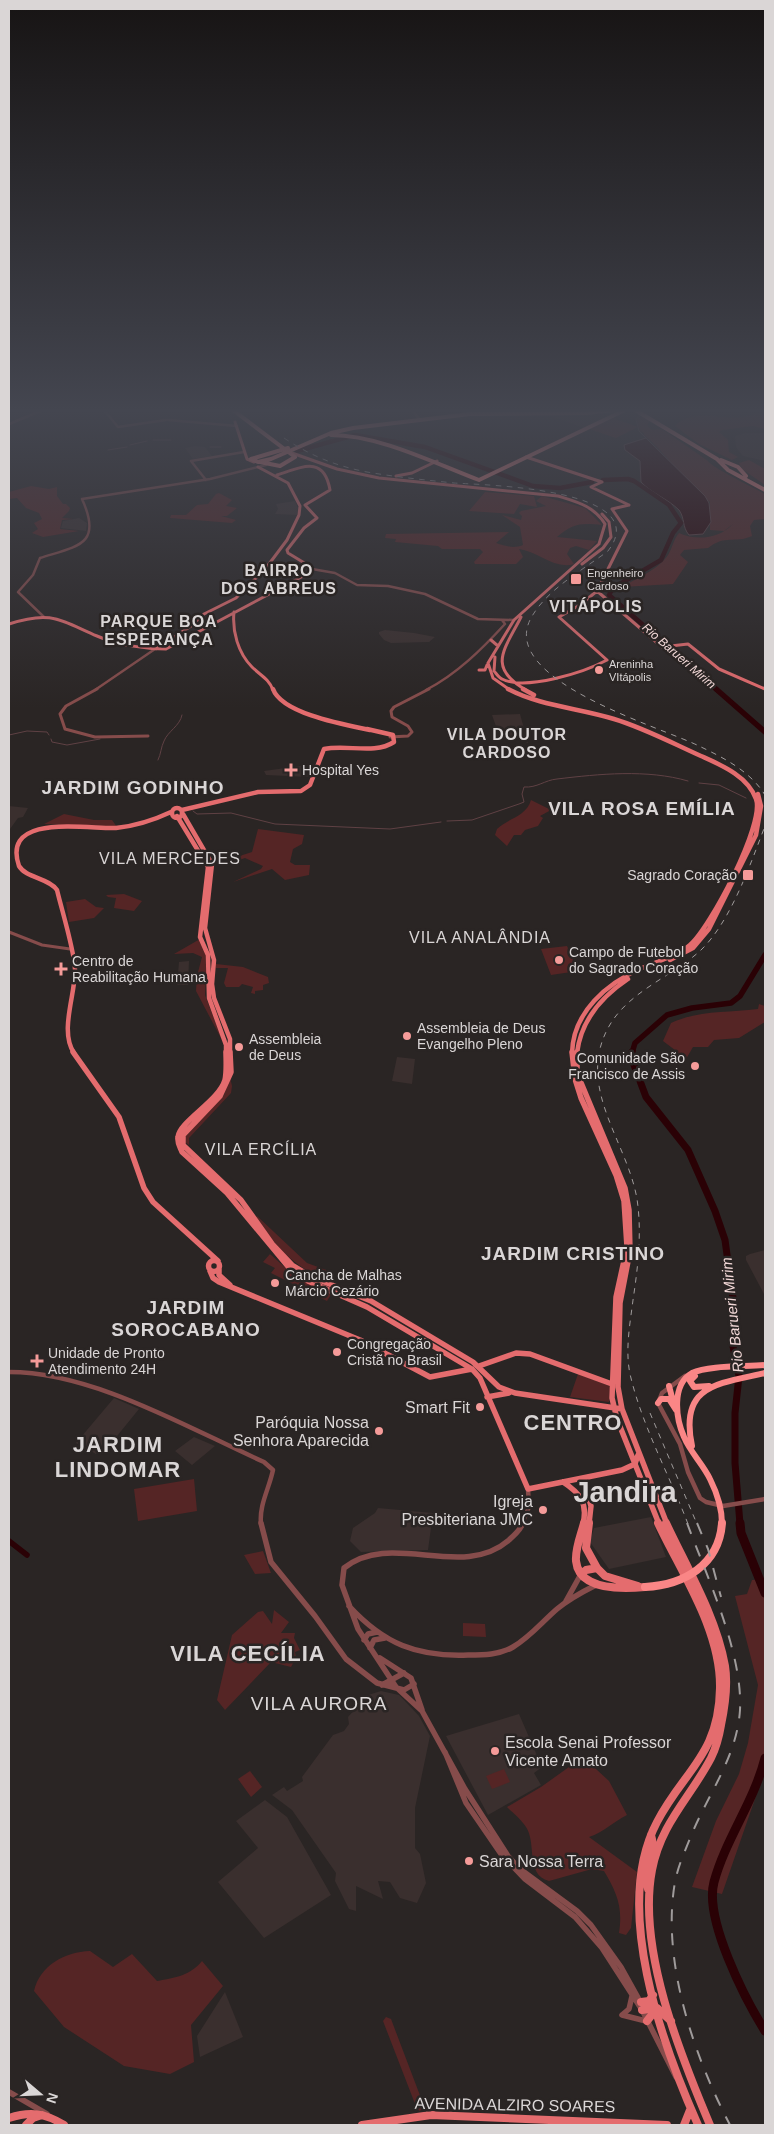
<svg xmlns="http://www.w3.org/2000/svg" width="774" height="2134" viewBox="0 0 774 2134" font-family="Helvetica,sans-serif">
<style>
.built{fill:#3a2f2e}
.green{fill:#552525}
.water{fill:#2a0105;stroke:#5f4144}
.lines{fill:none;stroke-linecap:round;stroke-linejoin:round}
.stream{stroke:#5f4144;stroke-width:1}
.canal{stroke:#2a0105;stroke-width:5.5}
.river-far3{stroke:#2a0105;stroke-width:4.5}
.river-far2{stroke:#2a0105;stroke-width:5.5}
.river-far1{stroke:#2a0105;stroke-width:7}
.river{stroke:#2a0105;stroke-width:9}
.minor-far3{stroke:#864c4b;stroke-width:2.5}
.minor-far2{stroke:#864c4b;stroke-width:3}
.minor-far1{stroke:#864c4b;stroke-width:4.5}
.minor{stroke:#864c4b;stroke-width:5.5}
.major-far3{stroke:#e46c6e;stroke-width:3}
.major-far2{stroke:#e46c6e;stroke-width:4.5}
.major-far1{stroke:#e46c6e;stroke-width:5.5}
.major{stroke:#e46c6e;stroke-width:8}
.highway-far2{stroke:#fa8686;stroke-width:4}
.highway-far1{stroke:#fa8686;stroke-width:6}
.highway{stroke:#fa8686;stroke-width:8}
.rail-far1{stroke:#9f9b9b;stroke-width:1;stroke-dasharray:5.5 5.5;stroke-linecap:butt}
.rail{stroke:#9f9b9b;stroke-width:2;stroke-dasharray:12 12;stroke-linecap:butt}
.poi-dot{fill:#f59b99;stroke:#2a2524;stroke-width:2}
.labels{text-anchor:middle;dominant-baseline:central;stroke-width:5;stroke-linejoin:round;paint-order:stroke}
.far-poi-label{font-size:11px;fill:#dad6d6;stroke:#2a2524;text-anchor:start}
.far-water-label{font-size:12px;font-style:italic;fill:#f2d8d7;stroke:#2a2524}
.poi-label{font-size:14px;fill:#dad6d6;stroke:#2a2524;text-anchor:start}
.water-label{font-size:15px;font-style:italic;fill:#f2d8d7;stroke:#2a2524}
.far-district-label{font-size:16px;font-weight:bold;letter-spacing:1px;fill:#dad6d6;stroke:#2a2524}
.quarter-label{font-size:16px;letter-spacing:1px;fill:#dad6d6;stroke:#2a2524}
.near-poi-label{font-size:16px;fill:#dad6d6;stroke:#2a2524;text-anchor:end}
.near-street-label{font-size:16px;fill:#dad6d6;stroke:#2a2524}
.district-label{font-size:19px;font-weight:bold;letter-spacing:1px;fill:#dad6d6;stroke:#2a2524}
.near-quarter-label{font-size:19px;letter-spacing:1px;fill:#dad6d6;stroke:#2a2524}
.near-district-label{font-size:22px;font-weight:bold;letter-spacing:1px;fill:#dad6d6;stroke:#2a2524}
.near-town-label{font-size:29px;font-weight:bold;fill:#dad6d6;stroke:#2a2524}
</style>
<rect width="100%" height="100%" fill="#2a2524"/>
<path class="built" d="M607,413L611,414L584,428L548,415Z
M746,433H765V461L743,456L736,447L735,436Z
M195,446L205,447L212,456L193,459L185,448Z
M295,501L298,508L297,515L275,514L278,509L276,504Z
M79,518L87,523L86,531L61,528L63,521Z
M385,630L414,633L435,637L429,642L391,643L384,640L379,634V632Z
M520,714L528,743L498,732L492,715Z
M314,764L309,777L266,775L264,771Z
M9,806L28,808L23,817L18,818L10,829Z
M189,961L188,985H177L179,962Z
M397,1057L415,1059L412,1084L392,1081Z
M765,1250V1296L746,1260V1256L750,1254Z
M114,1398L139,1409L104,1452L96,1454L76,1443Z
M194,1437L215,1446L192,1465L175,1451Z
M378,1508L433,1513L428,1550L361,1552L350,1541L353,1528L375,1513Z
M651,1517L666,1557L609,1569L590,1542L594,1528Z
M381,1691L399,1695L404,1700L419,1716L430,1736L415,1808V1848L420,1854L426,1883L417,1903L400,1898L390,1882L378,1881L383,1899L356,1886V1911L349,1909L335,1881L336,1873L292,1810L272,1795L284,1787L287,1791L303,1781L302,1777L333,1735L344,1731L349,1724L348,1717L368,1695Z
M519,1714L542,1767L534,1773L541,1785L488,1815L446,1736Z
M265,1800L287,1817L331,1895L264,1938L218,1882L258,1848L236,1821Z
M225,1992L243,2037L200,2057L197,2036Z"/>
<path class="green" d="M762,410H765V429L753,426L722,430L719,432L728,440L729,452L738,457L732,460L699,444L675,426C691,409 718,419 739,417C747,417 755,414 762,412Z
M645,415L650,421L647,425L652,430L662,429L708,461C711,467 756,489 765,494V519L754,520L750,526L752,536C734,544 726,534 708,548L684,550L680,555L688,562L673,584L622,587C637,578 658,570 668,555C673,547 673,540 679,533C696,541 719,539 733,524L724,531L710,530V502C685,483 668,455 644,435V433L640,431L637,419Z
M613,418L638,427L616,438L592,430L590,428Z
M749,460L765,469V485L742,469L739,463Z
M31,486L49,489L57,487V496L63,504H66L70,508L69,511L62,518L73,519L62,520L60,529L79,531L43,537L32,533L38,529L34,523L42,519L39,513L26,508L17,498L9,499V492Z
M485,492L534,496L537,507L520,504L514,514L469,511Z
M219,493L232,500L226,506L237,508L227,516H221L236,520L232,523L170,518L171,515H186L197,505L208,504L216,494Z
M542,496L585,508L602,525C581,523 573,523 557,537L597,541L589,550L576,546L570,548L567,554L574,564C555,570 537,551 519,549L523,557L516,564H475L474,562L483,552L480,549H442L438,546L395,542L396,539L385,538L386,534L509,532L496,543C506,546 513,549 523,545L520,527L502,515L521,520L522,516L519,513L521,511L546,506L536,501Z
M531,800L551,810L540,816L543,818L538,826L525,830L521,835H514L507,846L495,835L497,829C508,818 526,817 531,800Z
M64,814L94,820H112L117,827L44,824Z
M258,829L304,835L302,844L293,849L290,862L295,865H310L309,875L285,880L272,869L233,882L261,869L263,866L245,858L231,863L221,862L252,852Z
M124,894L142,901L134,911L114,908L116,898L108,897L106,895Z
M85,899L96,907L104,908L94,918L69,922L66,902Z
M200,939L207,955L205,995L223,1042L196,991L197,976L202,957L193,953L174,954Z
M567,946L578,971L551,975L541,949Z
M216,964L243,967L268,977L269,983L263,985V990L255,991V994L251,993L253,987L242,984L239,987H226L224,983L228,968H216Z
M759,1004L765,1006V1022L739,1038L714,1040L708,1047H693L686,1059L678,1061L675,1050L663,1041L671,1023C699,1010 727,1013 758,1009Z
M230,1077L232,1086L231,1093L189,1138V1145L186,1143L185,1137L224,1095Z
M257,1216L307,1263L329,1271L327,1278C294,1270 275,1243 255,1219Z
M270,1254L297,1278L332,1293L327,1301L271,1273L275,1268L263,1262Z
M578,1374L610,1386L609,1402L570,1397Z
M194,1479L197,1511L138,1521L134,1489Z
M263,1551L271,1573L255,1574L244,1555Z
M765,1579V1770L722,1894L692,1887L716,1821L739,1774L748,1743L758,1685L735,1596L747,1594L752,1580Z
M274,1610L289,1622L281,1633H295L294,1638L300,1650L295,1652L296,1658L291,1667L271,1662L225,1710L217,1700L232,1635L258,1612L263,1611L272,1624Z
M463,1623L485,1624L486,1637L463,1636Z
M583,1757L609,1781L627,1815C613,1822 604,1832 589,1837L637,1872L631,1928L626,1935L619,1933C623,1907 617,1893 604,1871L592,1869L549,1881C525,1875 537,1843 526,1827C521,1819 513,1813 507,1807L541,1787Z
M504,1769L510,1782L492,1789L486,1776Z
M250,1771L262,1787L251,1797L238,1779Z
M90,1951L113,1967L132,1954L157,1981C175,1978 191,1975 202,1961L223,1986L191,2025L194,2062L170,2074L124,2066L64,2027L34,1991C40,1965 65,1952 90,1951Z
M386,2017L391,2019L424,2106L420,2111L417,2109L383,2021Z"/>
<path class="water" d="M646,438L705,496L709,503L711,522L703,534L689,535C682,527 685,518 679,510C668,499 651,493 641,482L640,461L625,450L624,445Z"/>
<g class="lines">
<path class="stream" d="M647,412L654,410
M641,415L636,419L639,431L646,438
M153,440H171
M130,445L147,441
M210,447H221
M108,450L127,447
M9,735L27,731L47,732L49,735
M51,739L52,742L67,745L100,739
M158,760C161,754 161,747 164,741C168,731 180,726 182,715
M699,783L719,785L746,798
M193,811L197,814L231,813L275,824L390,829L441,822
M447,821L472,820L519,804L524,802L522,794L524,787C537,788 545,780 557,779C599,774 647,769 688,781"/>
<path class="canal" d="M9,1541L27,1555"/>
<path class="river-far3" d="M297,451L355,435L425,447L533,486L560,488L592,482
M603,480L628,479L634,481L669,505L681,523L673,533L661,560L613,588L609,595L717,690"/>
<path class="river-far2" d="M716,689L765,732
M632,1053L635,1043L667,1015L692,1008L731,1003L740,996L765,955"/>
<path class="river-far1" d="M632,1052L631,1057L646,1097L688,1150L715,1211L725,1240L735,1313L733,1346L739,1376L735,1413V1463L740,1524"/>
<path class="river" d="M740,1523L741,1533L765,1593
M765,1758C754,1802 726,1838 714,1882C704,1919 745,1999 765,2031"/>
<path class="minor-far3" d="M104,410L118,427L166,420
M412,410L420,420
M168,420L237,426
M9,424L43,410
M191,461L244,452
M191,461L206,480
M312,569L335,573L357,585L388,586L425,594L478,619L514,620
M44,617L18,592L33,575L40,558C78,546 103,545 82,499L210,479L266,465
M95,690L155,649
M426,690C457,674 482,649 505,624L502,620"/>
<path class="minor-far2" d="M97,689L66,706L60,714L65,729L95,737L148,736
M390,737L408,736L412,732L408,726L392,717L391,711L394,707L429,689
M9,932L42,945L70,949"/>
<path class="minor-far1" d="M9,1372C93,1372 188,1428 264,1462L273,1470C269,1489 259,1505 261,1524
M685,1376L662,1393L658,1403L680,1444L688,1472L700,1498L706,1502L723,1506L765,1499
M522,1524L529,1507L528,1489"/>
<path class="minor" d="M261,1523L271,1562L315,1616L346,1659L377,1683L404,1690L414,1684
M523,1523C520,1531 515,1534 509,1540C462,1581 391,1530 344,1568L342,1585L358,1629L396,1687L422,1711L465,1789L508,1856L520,1869L577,1911L591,1925L621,1967L641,2003
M566,1601L581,1574
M349,1606C384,1644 417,1657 468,1655C484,1655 499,1655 513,1647C530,1637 542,1622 557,1609C569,1599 582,1592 596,1585
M364,1640L368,1634L377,1632
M370,1648L374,1640L385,1638
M380,1658L411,1678L422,1710
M382,1685L404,1673
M445,1752L466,1803L501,1854L525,1879L575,1917L602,1948L642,2010L676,2077
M622,2015L646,2021
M622,2015L629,2009L632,1996
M9,2092L47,2114"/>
<path class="major-far3" d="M235,422L247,459L254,462
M292,453L337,469L379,478L558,496C577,502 594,506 605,524L599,544L514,620L488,663L493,678L510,690
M526,457L602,482
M396,476L412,473L437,461
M602,482L591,487L629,505
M582,564L603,548L611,537L609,522L602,514
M597,591L662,647L688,644L719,669L765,689
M234,612C232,631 238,653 252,667C260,675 269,679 273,690
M521,617C505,649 486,667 526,690
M9,624C51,610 60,620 97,636C117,645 145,649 166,649L305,575L311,571V567L288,553L287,550L304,528L317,518L305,505L330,490C324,455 302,467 277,475
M491,640L498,646
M156,649L191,626L204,614L236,598L266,568L287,540L299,515L300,506L288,483L258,467
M495,657L494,671C496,673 499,678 502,679C526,691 585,672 607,660L559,617L580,605L597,591L627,531L612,509L629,505
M479,670H485L487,665"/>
<path class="major-far2" d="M273,689C282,714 346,725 370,730
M508,689C540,706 579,708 614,719C644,728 672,743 701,756C721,765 748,776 756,799C765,824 710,928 690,945C677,956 658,961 642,968C607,983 573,1012 572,1053
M523,689L534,695
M172 813a5 5 0 1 1 10 0a5 5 0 1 1-10 0Z
M182,810L258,792L301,791L310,785L324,749C347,744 374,755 394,742L393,735L367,729
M183,814L212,864L205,928L214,960L212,984L214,998L230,1039V1053
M177,816L208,867L200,937L208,955L209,998L226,1045V1053
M670,960L693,948L709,929L756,835L761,806L758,794
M74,1053C59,1031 76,993 75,969C74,949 62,911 57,890C49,878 26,878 19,866C0,811 94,830 116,828C135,826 154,820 171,812
M577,1053C581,1020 601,997 628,979"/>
<path class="major-far1" d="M73,1052L119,1117L144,1188L153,1202L218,1261
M226,1052C226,1060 227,1071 225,1080C219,1101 180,1121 178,1137C177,1143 180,1147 182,1152L227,1193L291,1270L308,1281L367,1307L472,1369L480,1378L528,1489L622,1470L635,1464L638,1455
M230,1052L231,1072L220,1096L183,1135V1145L241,1200L273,1245L292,1265L310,1276L371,1301L473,1362L499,1387L515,1393L622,1409
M572,1052L575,1079L581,1098L616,1175L624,1201L627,1247L616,1297L612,1398L617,1419L659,1524
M577,1052V1073L625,1188L629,1210L630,1251L620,1303L618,1387L622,1409L667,1524
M208.5 1266a5.5 5.5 0 1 1 11 0a5.5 5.5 0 1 1-11 0Z
M219,1269V1275L230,1285
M210,1271L213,1278L219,1282L360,1340L430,1377L472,1369
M479,1366L516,1353L530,1354L612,1384
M487,1397L509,1393
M583,1478L591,1506L589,1524
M563,1482C580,1493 588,1503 583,1524"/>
<path class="major" d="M584,1523C581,1535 575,1548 576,1561C579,1591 623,1589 645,1587
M589,1523L586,1548L597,1568L605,1576L638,1586
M658,1523C682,1574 721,1630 720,1688C719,1755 684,1770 657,1822C612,1907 662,2044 698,2125
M666,1523C687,1568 716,1616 725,1666C728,1685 725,1706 721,1725C719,1737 716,1748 711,1758C690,1798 661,1823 652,1870C637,1948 680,2054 710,2125
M581,1574L586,1570L597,1568
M648,1889C644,1870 657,1853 651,1835
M641,2002L649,2001L653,1995
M642,2010L657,2008L671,2021
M647,2021L657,2008
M9,2118C30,2111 45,2113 64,2125
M26,2125L33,2118L42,2115
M362,2125L431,2115L667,2125
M684,2125L690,2110"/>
<path class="highway-far2" d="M233,410L295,457L280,466L260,462
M635,410L717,459L728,470L765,490
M331,435C379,435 434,463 479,480L625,410
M288,448L251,459L258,462L271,459L331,433L353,428L470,414L586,413L615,410
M721,460L738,467L746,476"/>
<path class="highway-far1" d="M695,1376L690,1381L694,1387L709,1386
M669,1386L673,1401
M658,1403L661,1399H669L676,1410
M692,1446C679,1385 717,1384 765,1373
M722,1524C722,1508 717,1493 710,1479C703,1464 690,1452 684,1437C676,1419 671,1385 692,1373C709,1365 746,1367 765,1365"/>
<path class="highway" d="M645,1587C684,1585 719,1565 722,1523"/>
<path class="rail-far1" d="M284,438C311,456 336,466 367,472C396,477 425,480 454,483C483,485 656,488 608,551C583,570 547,589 531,618C497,680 661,727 699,746C724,758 750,771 765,795
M650,1413L697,1524
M688,1524C669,1474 642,1426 630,1374C625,1350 630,1324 633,1300C638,1267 642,1232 637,1199C627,1141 576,1088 608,1028C628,991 672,977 701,950C731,921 750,865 765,826"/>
<path class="rail" d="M687,1523C707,1577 743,1653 740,1710C737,1757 708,1794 691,1836C685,1851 678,1866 675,1882C661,1961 694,2056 730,2125
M697,1523L708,1549L721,1597"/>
</g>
<linearGradient id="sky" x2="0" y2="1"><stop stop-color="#171414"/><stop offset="0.58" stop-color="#444650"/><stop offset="1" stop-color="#444650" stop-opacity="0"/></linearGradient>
<rect width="774" height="708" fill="url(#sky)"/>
<g class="poi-dot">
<rect x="570" y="573" width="12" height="12" rx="2.5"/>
<circle cx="599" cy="670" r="5"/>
<path d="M288.5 762.5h5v5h5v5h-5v5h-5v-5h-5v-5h5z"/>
<rect x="742" y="869" width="12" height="12" rx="2.5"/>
<circle cx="559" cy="960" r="5"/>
<path d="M58.5 961.5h5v5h5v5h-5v5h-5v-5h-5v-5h5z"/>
<circle cx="407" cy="1036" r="5"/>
<circle cx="239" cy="1047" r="5"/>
<circle cx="695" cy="1066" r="5"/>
<circle cx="275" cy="1283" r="5"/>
<circle cx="337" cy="1352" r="5"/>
<path d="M34.5 1353.5h5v5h5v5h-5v5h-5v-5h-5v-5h5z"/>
<circle cx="480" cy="1407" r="5"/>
<circle cx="379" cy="1431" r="5"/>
<circle cx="543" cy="1510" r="5"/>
<circle cx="495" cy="1751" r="5"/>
<circle cx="469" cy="1861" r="5"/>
</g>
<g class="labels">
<g class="far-poi-label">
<text x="587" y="573">Engenheiro<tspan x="587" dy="13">Cardoso</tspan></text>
<text x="609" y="664">Areninha<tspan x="609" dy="13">VItápolis</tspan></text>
</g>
<g class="far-water-label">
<text transform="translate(679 656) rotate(41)">Rio Barueri Mirim</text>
</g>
<g class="poi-label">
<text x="302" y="770">Hospital Yes</text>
<text x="737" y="875" text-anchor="end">Sagrado Coração</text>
<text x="569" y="952">Campo de Futebol<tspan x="569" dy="16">do Sagrado Coração</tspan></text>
<text x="72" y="961">Centro de<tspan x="72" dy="16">Reabilitação Humana</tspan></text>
<text x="417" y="1028">Assembleia de Deus<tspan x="417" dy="16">Evangelho Pleno</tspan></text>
<text x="249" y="1039">Assembleia<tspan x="249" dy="16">de Deus</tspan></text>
<text x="685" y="1058" text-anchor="end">Comunidade São<tspan x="685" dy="16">Francisco de Assis</tspan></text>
<text x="285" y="1275">Cancha de Malhas<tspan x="285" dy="16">Márcio Cezário</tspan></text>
<text x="347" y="1344">Congregação<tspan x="347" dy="16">Cristã no Brasil</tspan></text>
<text x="48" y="1353">Unidade de Pronto<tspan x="48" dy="16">Atendimento 24H</tspan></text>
</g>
<g class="water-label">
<text transform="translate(732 1315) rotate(-96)">Rio Barueri Mirim</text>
</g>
<g class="far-district-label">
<text x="279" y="570">BAIRRO<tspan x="279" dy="18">DOS ABREUS</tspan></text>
<text x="596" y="606">VITÁPOLIS</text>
<text x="159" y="621">PARQUE BOA<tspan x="159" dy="18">ESPERANÇA</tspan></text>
<text x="507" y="734">VILA DOUTOR<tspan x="507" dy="18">CARDOSO</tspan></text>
</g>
<g class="quarter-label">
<text x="170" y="858">VILA MERCEDES</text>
<text x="480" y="937">VILA ANALÂNDIA</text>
<text x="261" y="1149">VILA ERCÍLIA</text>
</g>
<g class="near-poi-label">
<text x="470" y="1407">Smart Fit</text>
<text x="369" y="1422">Paróquia Nossa<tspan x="369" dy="18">Senhora Aparecida</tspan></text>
<text x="533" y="1501">Igreja<tspan x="533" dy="18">Presbiteriana JMC</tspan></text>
<text x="505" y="1742" text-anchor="start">Escola Senai Professor<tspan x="505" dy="18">Vicente Amato</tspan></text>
<text x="479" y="1861" text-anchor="start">Sara Nossa Terra</text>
</g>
<g class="near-street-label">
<text transform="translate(515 2105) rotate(1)">AVENIDA ALZIRO SOARES</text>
</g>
<g class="district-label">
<text x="133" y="787">JARDIM GODINHO</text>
<text x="642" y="808">VILA ROSA EMÍLIA</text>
<text x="573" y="1253">JARDIM CRISTINO</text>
<text x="186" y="1307">JARDIM<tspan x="186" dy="22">SOROCABANO</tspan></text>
</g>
<g class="near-quarter-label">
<text x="319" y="1703">VILA AURORA</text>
</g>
<g class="near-district-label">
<text x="573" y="1422">CENTRO</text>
<text x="118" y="1444">JARDIM<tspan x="118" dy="25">LINDOMAR</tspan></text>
<text x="248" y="1653">VILA CECÍLIA</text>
</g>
<g class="near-town-label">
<text x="625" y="1492">Jandira</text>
</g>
</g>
<rect width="774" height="2134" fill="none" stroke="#dad6d6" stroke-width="20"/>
<g transform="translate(40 2094) rotate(109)" stroke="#2a2524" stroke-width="4" paint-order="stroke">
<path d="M0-4L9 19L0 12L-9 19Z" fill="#dad6d6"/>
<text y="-8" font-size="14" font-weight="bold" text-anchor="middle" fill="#dad6d6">N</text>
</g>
</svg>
